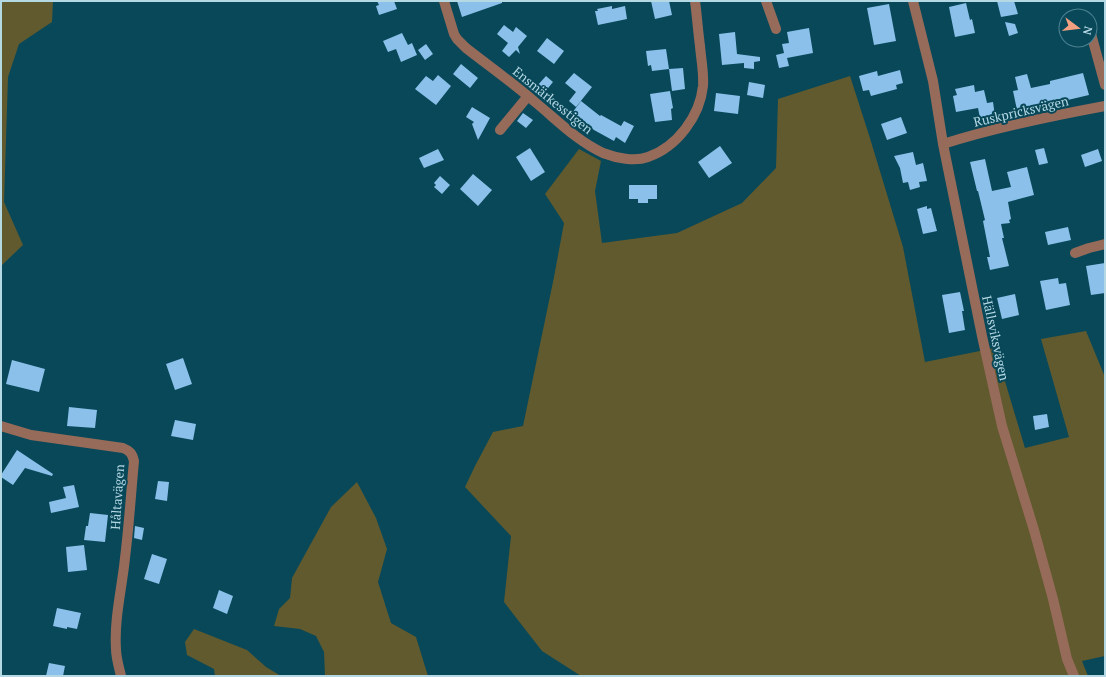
<svg xmlns="http://www.w3.org/2000/svg" width="1106" height="677" viewBox="0 0 1106 677" font-family="'PT Serif',serif">
<style>
.green{fill:#605a2e}
.building{fill:#8ac0ea}
.lines{fill:none;stroke-linecap:round;stroke-linejoin:round}
.minor{stroke:#976b59;stroke-width:10}
.labels{text-anchor:middle;dominant-baseline:central;stroke-width:4;stroke-linejoin:round;paint-order:stroke}
.street-label{font-size:13px;fill:#b5d8e5;stroke:#084859}
</style>
<rect width="100%" height="100%" fill="#084859"/>
<path class="green" d="M1,1H53L52,22L19,44L8,77L4,202L23,245L1,266Z
M850,76L869,135L903,247L925,362L995,348L1025,448L1069,437L1041,339L1086,331L1105,377V656L1082,661L1088,676H581L542,651L504,602L511,536L465,487L475,466L493,432L523,426L554,277L564,223L545,194L579,149L601,161L595,191L602,243L677,233L742,203L776,168L778,99Z
M357,482L376,518L387,549L378,582L391,623L416,637L428,676H325L324,652L316,636L300,629L274,626L279,609L290,598L292,578L331,507Z
M194,629L247,650L266,667L281,676H215L214,669L187,655L185,642Z"/>
<path class="building" d="M377,1H394L397,9L379,15L376,6L379,5Z
M457,1H502V3L462,17Z
M651,1H669L672,15L655,19Z
M997,1H1014L1018,14L1001,17Z
M966,3L970,20L972,19L975,33L955,37L949,7Z
M889,4L896,41L874,45L867,8Z
M612,6V9L625,6L627,19L598,25L595,11H598L597,9Z
M1005,22L1015,24L1018,33L1009,36Z
M504,25L513,32L516,27L527,36L518,47L520,54L516,50L509,57L502,51L508,43L497,34Z
M809,28L813,53L787,58L789,66L779,68L776,55L784,53L782,44L789,43L787,32Z
M735,32L737,54L760,57V61L754,62V69L744,68V63L722,65L719,34Z
M402,33L408,45L412,43L417,55L401,62L396,49L388,52L383,41Z
M547,38L564,51L554,64L537,51Z
M426,44L433,54L425,60L418,50Z
M666,49L669,69L652,71L651,65L648,66L646,51Z
M461,64L478,78L470,88L453,74Z
M683,68L685,89L672,91L669,69Z
M900,70L903,83L896,85L897,89L871,96L869,90L863,91L859,76L877,71L878,76Z
M574,73L592,87L576,107L569,101L576,92L565,83Z
M1083,73L1089,95L1055,103L1054,100L1017,110L1013,91L1018,90L1015,77L1027,74L1031,88L1050,84V81Z
M438,75L451,86L436,105L415,89L426,76L433,81Z
M546,76L553,82L544,93L537,86Z
M749,82L765,85L763,98L747,95Z
M974,85L975,92L984,90L987,103L993,102L995,116L980,118L978,108L956,112L953,96L957,95L955,89Z
M670,91L673,108L671,109L672,120L655,122L650,94Z
M716,93L740,96L738,114L714,111Z
M581,101L600,116L601,115L621,126L624,121L634,126L625,143L616,137L614,141L594,130L572,113Z
M472,107L490,118L478,140L472,124L474,122L466,117Z
M523,113L533,120L526,128L517,121Z
M901,117L907,133L887,140L881,124Z
M720,146L732,163L709,178L698,162Z
M530,148L545,172L531,181L516,157Z
M1044,148L1048,163L1039,165L1035,150Z
M438,149L444,160L424,168L419,158Z
M1098,149L1102,161L1085,167L1081,155Z
M913,152L916,165L923,163L927,181L919,182L920,187L910,190L908,182L903,183L900,168L894,156Z
M985,159L992,191L1011,187L1007,172L1027,167L1034,195L1008,202L1011,219L1009,220L1010,223L1001,224L1004,238H1002L1009,266L990,270L987,257H990L983,221L985,220L978,191H977L970,162Z
M473,174L492,190L478,206L460,189Z
M440,176L450,185L442,194L434,187L436,185L434,183Z
M629,185H657V199H648V203H638V199H629Z
M927,206V209L931,208L937,231L923,234L917,209Z
M1068,227L1071,240L1048,245L1045,232Z
M1105,263V293L1091,295L1086,266Z
M1058,278L1059,284L1066,283L1070,305L1046,310L1040,281Z
M960,292L964,311H962L965,330L949,333L942,295Z
M1015,294L1019,315L1002,319L997,298Z
M183,358L192,384L175,390L166,364Z
M12,360L45,369L39,392L6,384Z
M69,407L97,410L95,428L67,426Z
M1047,414L1049,427L1035,430L1033,416Z
M175,420L196,424L193,440L171,436Z
M17,450L53,474L52,476L25,468L13,485L1,477V475Z
M158,481L169,482L167,501L155,499Z
M74,485L79,507L51,513L49,502L66,498L63,487Z
M90,513L108,515L105,542L84,540L86,526H88Z
M135,526L144,528L142,540L134,538Z
M84,545L87,570L68,572L66,547Z
M152,554L167,559L159,584L144,579Z
M219,590L233,596L227,614L213,608Z
M57,608L81,613L77,629L67,627V629L53,626Z
M49,663L65,666L63,676H46Z"/>
<g class="lines">
<path class="minor" d="M444,1L454,34L457,39L466,48C489,66 513,83 535,102C557,120 577,141 603,153C616,158 635,162 648,157C677,147 700,116 703,86C704,73 701,59 700,46C698,31 697,16 695,1
M766,1L776,29
M913,1L933,81L943,144L982,336L1002,426L1034,530L1053,599L1067,659L1074,676
M1090,30L1105,85
M500,130L528,96
M943,144C996,127 1051,116 1105,106
M1075,253L1089,248L1105,244
M1,426L31,435L123,448C130,451 132,453 134,461C131,493 129,526 125,558C122,588 114,619 116,649C116,658 119,667 121,676"/>
</g>
<g class="labels">
<g class="street-label">
<text transform="translate(553 100) rotate(39)">Ensmärkesstigen</text>
<text transform="translate(1021 111) rotate(-13)">Ruskpricksvägen</text>
<text transform="translate(996 338) rotate(78)">Hällsviksvägen</text>
<text transform="translate(117 497) rotate(-86)">Håltavägen</text>
</g>
</g>
<rect width="1106" height="677" fill="none" stroke="#b5d8e5" stroke-width="4"/>
<g transform="translate(1078 28) rotate(105)"><circle r="19" fill="#084859" stroke="#4d8291"/>
<path d="M0-3L7 15L0 10L-7 15Z" fill="#f2a080"/>
<text y="-6" font-size="11" font-weight="bold" text-anchor="middle" fill="#b5d8e5">N</text>
</g>
</svg>
